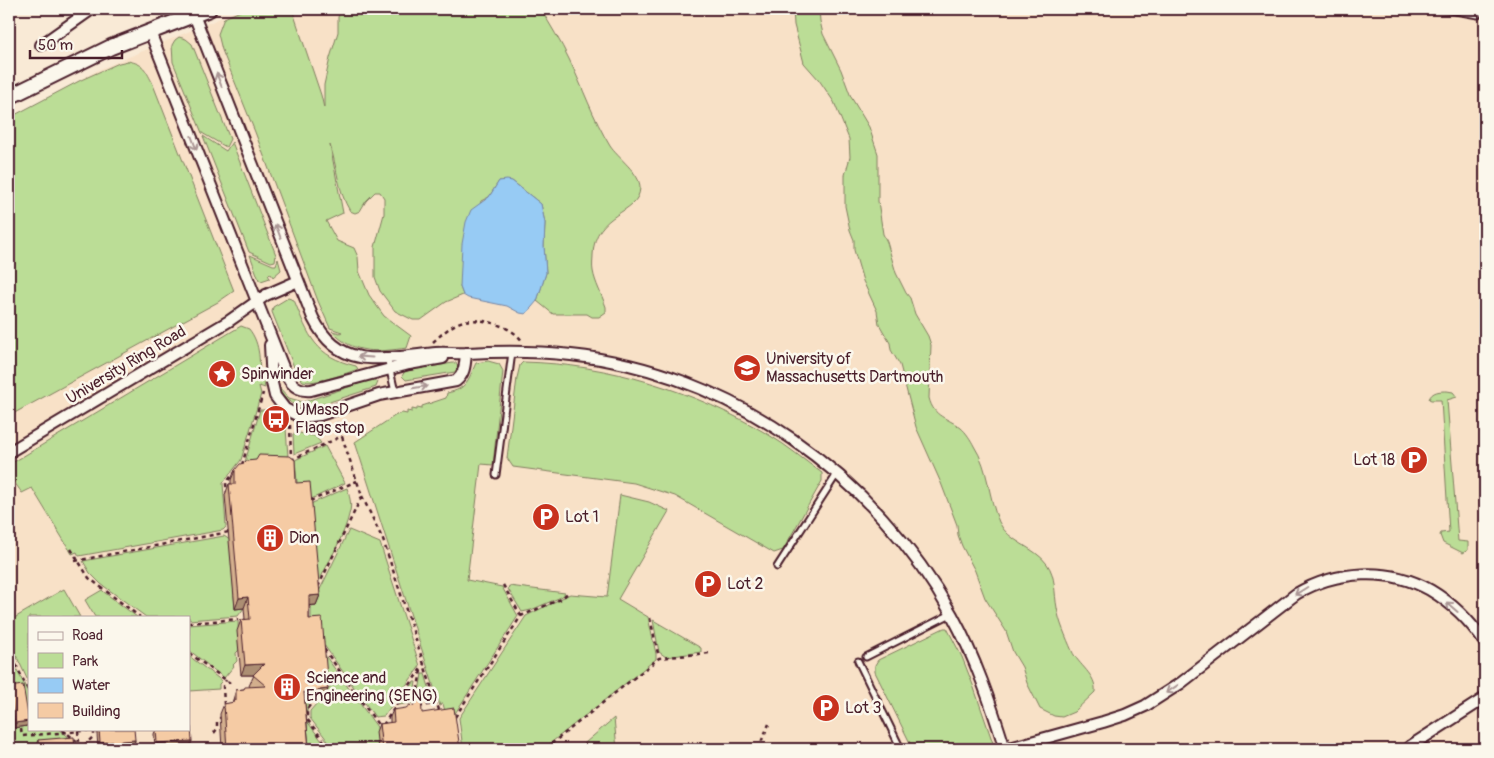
<svg xmlns="http://www.w3.org/2000/svg" width="1494" height="758" viewBox="0 0 1494 758" font-family="Pangolin,sans-serif">
<style>
.built{fill:#f8e1c7;fill-rule:evenodd}
.green{fill:#bbdd96;stroke:#827e60}
.water{fill:#97cbf4;stroke:#7886a4}
.lines{fill:none;stroke-linecap:round;stroke-linejoin:round}
.lane-casing{stroke:#4a1f2b;stroke-width:9}
.street-casing{stroke:#4a1f2b;stroke-width:14}
.secondary-casing{stroke:#4a1f2b;stroke-width:18}
.path{stroke:#4a1f2b;stroke-width:2.5;stroke-dasharray:4 4;stroke-linecap:butt}
.lane{stroke:#fbf7ec;stroke-width:5}
.street{stroke:#fbf7ec;stroke-width:10}
.secondary{stroke:#fbf7ec;stroke-width:14}
.wall{fill:#d3af8d;stroke:#4a1f2b}
.shaded-wall{fill:#ac8e73;stroke:#4a1f2b}
.building{fill:#f5cba4;stroke:#4a1f2b}
.oneway{stroke:#ab9695}
.labels{text-anchor:middle;dominant-baseline:central;stroke-width:5;stroke-linejoin:round;paint-order:stroke}
.poi-label{font-size:16px;fill:#4a1f2b;stroke:#fbf7ec;text-anchor:start}
.street-label{font-size:16px;fill:#4a1f2b;stroke:#fbf7ec}
</style>
<rect width="100%" height="100%" fill="#f9ead6"/>
<filter id="ink" filterUnits="userSpaceOnUse"><feTurbulence type="fractalNoise" baseFrequency=".02" numOctaves="2"/><feDisplacementMap in="SourceGraphic" scale="10" xChannelSelector="R" yChannelSelector="G"/><feConvolveMatrix kernelMatrix="1 2 1 2 8 2 1 2 1" color-interpolation-filters="sRGB"/></filter>
<g filter="url(#ink)">
<path class="built" d="M242,9H1485V749H9V119L98,70ZM29,617H189V729H29Z"/>
<path class="green" d="M245,9H292L321,95L324,108V85L330,58L338,32V17L341,9H541C550,25 561,42 569,59C583,88 593,118 610,146C617,157 641,174 640,188C639,215 594,211 593,255C593,260 592,266 593,271C595,283 602,295 606,307V312L599,317H592L587,314H553L537,301L546,273L544,246L545,223L541,204L512,181H499L489,197L481,201L460,287L463,295L446,302L421,320H413L395,311L380,291L375,277V247L384,214V198L380,192H375L366,201L360,211L355,213L350,211C338,192 337,166 330,145L343,213L326,221L337,241L354,248L358,257L359,271L369,295L384,316L411,336L407,348C378,352 353,355 332,331L340,333L342,332L330,328L318,301L255,132L222,50L218,34L224,18Z
M793,9H819L820,21L823,34L841,70L851,97L869,127L878,154V201L883,234L887,242L896,273L906,293L910,298L915,314L928,336L931,345L929,398C934,418 947,417 961,428C966,432 971,440 974,446C989,469 988,497 999,522C1008,542 1035,547 1047,564C1056,576 1054,593 1057,608C1059,622 1066,637 1072,651C1078,665 1097,675 1095,692L1074,712L1062,717L1054,716L1040,709L1027,683L1022,667L1013,652L1006,631L985,598L975,571L962,546L958,535L957,525L941,483L916,427L900,365L891,350L890,343L879,324L877,311L863,281L854,250V240L850,230L845,206V175L850,157L849,139L834,102L819,80L804,63L794,25Z
M179,37L186,39L192,44L230,139L226,147L202,133L173,62L172,45L175,40Z
M128,61C144,64 145,69 152,82L234,291L218,302L9,416V118L81,80L119,63Z
M203,136L226,151L232,142L276,255L275,261L271,262L249,252Z
M250,255L273,265H276L278,259L281,270L273,277L271,274L268,275L270,278L261,281L259,280Z
M288,298L294,300C309,337 315,356 356,366L358,369C348,373 313,385 303,381C300,379 298,375 296,372L272,312L273,307Z
M241,326L249,329C261,344 260,364 259,381L264,382L265,388L259,386L261,394L241,460L223,483L226,527L223,530L79,556L77,552L72,554L32,488L22,493C16,484 6,474 12,463Z
M488,361L499,364L503,371L493,465L481,464L467,580L502,587L518,616L454,715L445,711L443,704H441L440,706L355,442L396,415L402,413L407,414V411L412,412V409L417,410V407L422,408V406L446,398L447,393C467,389 468,380 476,363Z
M523,362C609,364 695,391 769,435C788,446 805,461 822,473V481L783,550L774,553L675,496L634,483L513,467L507,458L517,378L520,365Z
M453,363H456L458,367L455,372L406,380L402,376L405,371Z
M373,379L378,382L376,387L311,408C296,408 283,400 277,387L278,386L289,398L303,402Z
M1447,391L1453,392L1457,397L1447,400L1458,541L1468,542V550L1463,553L1443,543L1440,535L1441,533L1449,532L1441,400H1431L1429,399C1432,391 1440,391 1447,391Z
M260,410H267L272,417L270,420L276,426L279,424L286,428L288,457L245,462Z
M299,433L315,436L321,443L294,454L293,434Z
M325,446L345,483L307,501L298,493L295,460Z
M347,488C349,495 352,503 350,511C344,538 327,564 315,589L308,505Z
M620,495L649,502L669,511L618,599L648,617L656,654V659L543,749H466L464,747L465,749H463L459,718L526,616L570,594L607,597Z
M349,530L380,543L420,666L384,716L375,717L319,638L311,622V608Z
M224,536L230,540L235,608H244L238,616L189,620V617H146L101,584L90,573L83,561Z
M509,586L565,593V594L561,597L531,610L522,612L508,589Z
M64,589L80,617H29V683L9,640V621Z
M102,590L104,592L137,617H95L85,600Z
M653,620L701,648V652L666,657L659,652Z
M238,621L239,650L236,653L237,661L233,665L234,666L224,678L189,650V625Z
M944,628H947L962,657L973,685L995,749H913L875,672V665L878,660Z
M319,647L337,672L308,704L306,720L328,749H293L290,704L308,702L314,691Z
M9,654L29,694V729H59L71,739L37,749H9Z
M189,656L222,681L219,684V689L189,691Z
M422,674H425L433,700L417,703Z
M337,679H342L377,727L379,749H334L310,718V711L317,703L326,702L325,693Z
M414,682H416L413,703L398,705Z
M614,718L617,749H578Z"/>
<path class="water" d="M507,180L512,181L541,204L545,223L544,246L546,273L537,301L526,314L520,313L507,306L468,298L463,295L460,287L462,244L466,222L471,210L489,197L499,181Z"/>
<g class="lines">
<g class="lane-casing">
<path id="lane" d="M1444,9L1478,15L1481,9
M387,357L395,392
M496,475L512,352
M777,567L837,474
M866,657L951,614
M858,661L901,749"/>
</g>
<g class="street-casing">
<path id="street" d="M194,15L313,318C323,338 337,353 360,357C380,361 414,355 436,353C446,352 457,354 468,353C502,351 536,351 571,355C731,372 875,476 952,615C975,657 991,704 1005,749
M150,32L281,362C287,377 292,392 311,390L409,364L443,358
M41,45L92,9
M270,345L272,383L275,396L285,409L301,417L320,415L379,395L456,381C465,374 465,364 466,353
M9,452L229,321L266,295L298,281
M1409,747L1485,698
M1006,749L1103,722L1125,715L1145,706L1181,683L1296,594C1336,570 1389,567 1430,590C1452,603 1471,622 1485,643"/>
</g>
<g class="secondary-casing">
<path id="secondary" d="M9,97L111,47L209,9"/>
</g>
<path class="path" d="M433,342C441,335 449,327 458,323C475,315 512,325 522,341
M290,425L291,459
M291,460L342,436
M242,465L263,393
M227,495L226,483L234,473
M362,496L383,540L439,710L442,711
M310,501L357,481
M71,549L89,578L140,617
M75,561L229,532V530
M503,585L521,616
M318,587L362,496L337,422
M650,618L659,658
M189,623L238,619
M324,649L379,726
M9,650L29,692
M189,653L230,683
M327,685L339,671
M315,699L307,709V719L330,749
M224,705L223,686L226,680
M415,706L421,670
M419,707L437,703
M455,717L521,616L561,599L569,592
M383,725L424,664
M21,729L22,736L94,730V736L80,749
M62,729L86,749
M78,731L79,742
M214,733L217,729V722L221,717
M545,749L659,658L709,653
M758,749L769,724"/>
<use href="#lane" class="lane"/>
<use href="#street" class="street"/>
<use href="#secondary" class="secondary"/>
</g>
<path class="wall" d="M235,470L296,483L320,595L316,605L309,606V619L325,700L305,702L309,749H222L220,714L224,704L232,703L236,690L244,689L250,687L249,686L254,675H241L237,631L241,620L245,619L244,608L235,609L225,495L229,484H231V480Z
M9,687L27,726L13,728L9,700Z
M393,710L422,713L460,749H378L376,732L379,724L390,723V717Z
M99,729L135,740L134,745L98,748L97,734Z
M156,729L192,741L190,746L155,748L154,734Z
M38,740L75,749H37L36,745Z"/>
<path class="shaded-wall" d="M320,595L316,605L305,606L309,596Z
M248,597L244,608L235,609L239,598Z
M264,664L260,675H241L245,665Z
M328,689L325,700L300,702L304,692Z
M29,721L27,726L13,728L15,723Z
M135,740L134,745L98,748L100,743Z
M192,741L190,746L155,748L157,743Z"/>
<path class="building" d="M259,455L290,456L295,460L296,483L310,482L320,595L309,596V619L322,618L328,689L304,692L309,749H227L224,704L234,702L233,700H236V690L244,689L245,687L266,686L253,675L264,664L245,665L241,620L250,619L248,597L239,598L229,484H235V470L240,464L244,463L246,461L256,460Z
M23,685L29,721L15,723L9,687Z
M421,695L422,713L454,708L460,749H382L379,724L394,722L393,710L406,708L410,705L412,707Z
M189,727H191L192,741L157,743L156,729H189Z
M99,729H134L135,740L100,743Z
M74,737L75,749H39L38,740Z"/>
<defs><path id="oneway-shaft" d="M-6 0H5M1.5-3L5.5 0L1.5 3" fill="none" stroke-width="1.6" stroke-linecap="round" stroke-linejoin="round" transform="scale(1.25)"/></defs>
<g class="oneway">
<use href="#oneway-shaft" transform="translate(219 80) rotate(-111)"/>
<use href="#oneway-shaft" transform="translate(194 143) rotate(69)"/>
<use href="#oneway-shaft" transform="translate(278 231) rotate(-111)"/>
<use href="#oneway-shaft" transform="translate(365 357) rotate(-176)"/>
<use href="#oneway-shaft" transform="translate(420 387) rotate(-10)"/>
<use href="#oneway-shaft" transform="translate(1301 591) rotate(148)"/>
<use href="#oneway-shaft" transform="translate(1452 607) rotate(-139)"/>
<use href="#oneway-shaft" transform="translate(1172 689) rotate(146)"/>
</g>
</g>
<defs>
<g id="university-disc" transform="scale(1.4375)"><circle r="9.5" fill="#c8321e" stroke="#fbf7ec"/><path d="M0-5L7-2L0 1L-7-2ZM-4 1L0 2.5L4 1V4Q0 6-4 4Z" fill="#fff"/></g>
<g id="sight-disc" transform="scale(1.4375)"><circle r="9.5" fill="#c8321e" stroke="#fbf7ec"/><path d="M0-6L1.8-2.2L6-1.7L2.9 1.2L3.7 5.4L0 3.3L-3.7 5.4L-2.9 1.2L-6-1.7L-1.8-2.2Z" fill="#fff"/></g>
<g id="bus-disc" transform="scale(1.4375)"><circle r="9.5" fill="#c8321e" stroke="#fbf7ec"/><path d="M-5-6H5V4H4V6H2V4H-2V6H-4V4H-5ZM-3.5-4V0h7V-4ZM-3.5 1.2v1.5H-2V1.2ZM2 1.2v1.5H3.5V1.2Z" fill="#fff"/></g>
<g id="parking-disc" transform="scale(1.4375)"><circle r="9.5" fill="#c8321e" stroke="#fbf7ec"/><path d="M-3.5-5.5H1a3.5 3.5 0 0 1 0 7H-1V5.5H-3.5ZM-1-3.4V-.6H.8a1.4 1.4 0 0 0 0-2.8Z" fill="#fff"/></g>
<g id="building-disc" transform="scale(1.4375)"><circle r="9.5" fill="#c8321e" stroke="#fbf7ec"/><path d="M-4-6H4V6H1V3H-1V6H-4ZM-2.5-4.3h1.7v1.8h-1.7ZM.8-4.3h1.7v1.8H.8ZM-2.5-1h1.7V.8h-1.7ZM.8-1h1.7V.8H.8Z" fill="#fff"/></g>
</defs>
<g fill-rule="evenodd">
<use href="#university-disc" x="747" y="368"/>
<use href="#sight-disc" x="222" y="374"/>
<use href="#bus-disc" x="276" y="419"/>
<use href="#parking-disc" x="1414" y="460"/>
<use href="#parking-disc" x="546" y="517"/>
<use href="#building-disc" x="270" y="538"/>
<use href="#parking-disc" x="708" y="584"/>
<use href="#building-disc" x="287" y="687"/>
<use href="#parking-disc" x="826" y="708"/>
</g>
<g class="labels">
<g class="poi-label">
<text x="766" y="359">University of<tspan x="766" dy="18">Massachusetts Dartmouth</tspan></text>
<text x="241" y="374">Spinwinder</text>
<text x="295" y="410">UMassD<tspan x="295" dy="18">Flags stop</tspan></text>
<text x="1395" y="460" text-anchor="end">Lot 18</text>
<text x="565" y="517">Lot 1</text>
<text x="289" y="538">Dion</text>
<text x="727" y="584">Lot 2</text>
<text x="306" y="678">Science and<tspan x="306" dy="18">Engineering (SENG)</tspan></text>
<text x="845" y="708">Lot 3</text>
</g>
<g class="street-label">
<text transform="translate(126 365) rotate(-31)">University Ring Road</text>
</g>
</g>
<rect width="1494" height="758" fill="none" stroke="#fbf7ec" stroke-width="30"/>
<rect x="15" y="15" width="1464" height="728" fill="none" stroke="#4a1f2b" stroke-width="2" filter="url(#ink)"/>
<rect x="28" y="616" width="162" height="115" fill="#fbf7ec" stroke="#b4a19f"/>
<rect x="38" y="632" width="25" height="8" fill="#fbf7ec" stroke="#b4a19f"/>
<text x="72" y="640" font-size="15" fill="#4a1f2b">Road</text>
<rect x="38" y="653" width="25" height="15" fill="#bbdd96" stroke="#b4a19f"/>
<text x="72" y="666" font-size="15" fill="#4a1f2b">Park</text>
<rect x="38" y="678" width="25" height="15" fill="#97cbf4" stroke="#b4a19f"/>
<text x="72" y="690" font-size="15" fill="#4a1f2b">Water</text>
<rect x="38" y="703" width="25" height="15" fill="#f5cba4" stroke="#b4a19f"/>
<text x="72" y="716" font-size="15" fill="#4a1f2b">Building</text>
<path d="M30 50v8h92v-8" fill="none" stroke="#4a1f2b" stroke-width="2.5"/>
<text x="38" y="50" font-size="15" fill="#4a1f2b" stroke="#fbf7ec" stroke-width="4" paint-order="stroke">50 m</text>
</svg>
